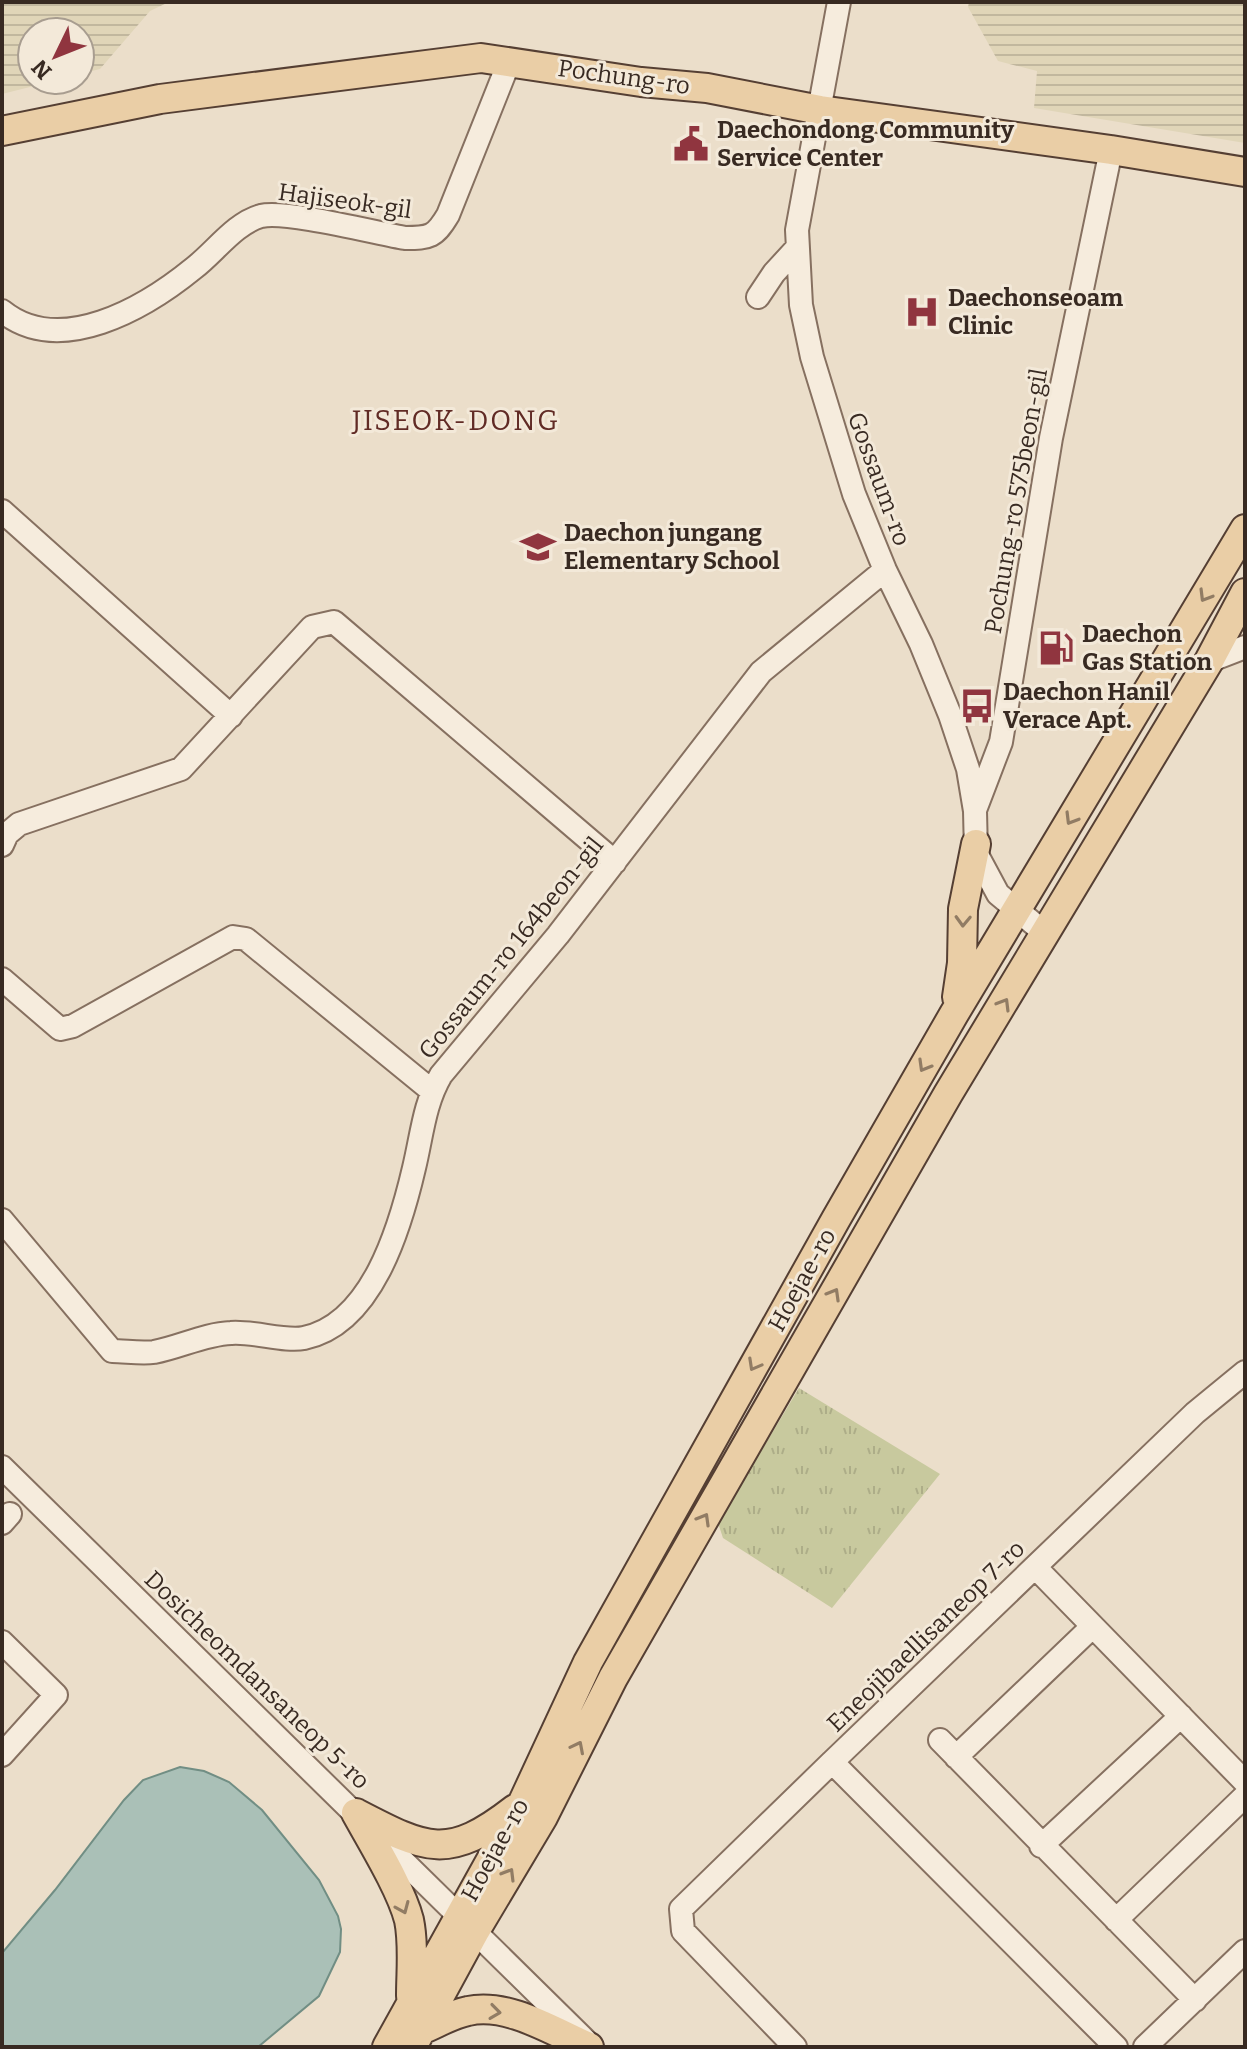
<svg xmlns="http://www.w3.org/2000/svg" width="1247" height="2049" viewBox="0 0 1247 2049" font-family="Bitter,serif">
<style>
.farmland{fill:url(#farmland-rules)}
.grass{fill:url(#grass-tufts)}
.water{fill:#aac0b7;stroke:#718e84;stroke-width:2}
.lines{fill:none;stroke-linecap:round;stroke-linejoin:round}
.minor-casing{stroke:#867060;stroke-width:26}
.major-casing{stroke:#553f33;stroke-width:32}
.minor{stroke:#f6ecdd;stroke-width:22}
.major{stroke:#eacea6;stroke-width:28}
.oneway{stroke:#917c64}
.labels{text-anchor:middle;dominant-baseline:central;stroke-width:6;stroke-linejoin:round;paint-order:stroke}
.street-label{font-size:24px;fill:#382a22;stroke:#f3e9d9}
.poi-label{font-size:24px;font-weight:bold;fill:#382a22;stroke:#f3e9d9;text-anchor:start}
.quarter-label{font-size:28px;letter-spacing:2px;fill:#612b25;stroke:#f3e9d9}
</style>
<defs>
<pattern id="farmland-rules" width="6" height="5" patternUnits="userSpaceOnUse" patternTransform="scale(2)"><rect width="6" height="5" fill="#e0d5b8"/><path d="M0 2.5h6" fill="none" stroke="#c1b79e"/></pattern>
<pattern id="grass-tufts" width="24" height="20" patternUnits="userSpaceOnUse" patternTransform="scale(2)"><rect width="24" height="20" fill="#c8c99e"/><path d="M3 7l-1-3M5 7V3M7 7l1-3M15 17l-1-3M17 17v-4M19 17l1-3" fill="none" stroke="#adad88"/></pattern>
</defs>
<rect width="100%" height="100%" fill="#ebdeca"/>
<path class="farmland" d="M2,2H169L150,11L100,69L80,74V32H32V80H58L2,94Z
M969,2H1245V143L1034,108L1037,71L998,61L968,7Z"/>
<path class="grass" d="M799,1388L940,1474L832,1608L723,1538L718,1523Z"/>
<path class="water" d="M180,1767L204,1771L229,1782L262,1810L319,1880L338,1916L341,1929L340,1952L319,1996L258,2047H2V1953L55,1890L124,1800L143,1780Z"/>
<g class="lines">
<g class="minor-casing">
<path id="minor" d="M839,2L797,230L801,305L812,357L854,494L885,570L921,644L950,715L968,769L975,811L976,853L998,894L1046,934
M758,297L774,273L797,248
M2,311C60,358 145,308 194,268C215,252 235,223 261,216C286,210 376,233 405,238C430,238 435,237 448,215L509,62
M2,511L231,716
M1209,661L1245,647
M975,810L1001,742L1051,438L1111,150
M2,845L7,834L19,824L181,769L312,627L334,622L615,862
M2,979L60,1029L73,1026L233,937L246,939L432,1091
M2,1220L112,1351C125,1351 141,1354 154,1352C180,1347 205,1334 231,1333C253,1331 285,1342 304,1338C372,1324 400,1228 414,1168C422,1135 424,1104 441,1075L558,935L761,672L885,570
M2,1467L585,2040
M2,1523L10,1514
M1036,1568L1245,1782
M2,1642L56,1695L2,1755
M940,1740L1195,2000
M956,1757L1092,1627
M1041,1846L1181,1716
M1116,1920L1245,1796
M795,2047L683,1931L681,1909L832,1762
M1116,2047L832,1762L1195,1413L1245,1372
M1145,2047L1245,1951"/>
</g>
<g class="major-casing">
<path id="major" d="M2,131L160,99L481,58L641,82L707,88L820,110L1111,150L1245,172
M957,997L962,963L963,909L976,844
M356,1813C372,1842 401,1889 409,1920C414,1944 411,1971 411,1996
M356,1813C427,1850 448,1861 515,1809
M421,2030C436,2024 452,2014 468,2011C508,2002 554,2032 589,2047
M387,2047L522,1804L588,1662L836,1219L954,1014L1245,529
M412,2047L475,1931L543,1817L613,1678L948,1094L1209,661L1245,593"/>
</g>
<use href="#minor" class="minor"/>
<use href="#major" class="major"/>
</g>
<defs><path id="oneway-chevron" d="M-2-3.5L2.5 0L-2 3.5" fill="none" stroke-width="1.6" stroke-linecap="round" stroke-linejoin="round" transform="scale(2)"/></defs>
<g class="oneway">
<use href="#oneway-chevron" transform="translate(1205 596) rotate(121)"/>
<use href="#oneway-chevron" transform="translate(1071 819) rotate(121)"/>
<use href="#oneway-chevron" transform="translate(963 921) rotate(92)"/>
<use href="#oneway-chevron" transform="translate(1004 1004) rotate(-59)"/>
<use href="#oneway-chevron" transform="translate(924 1066) rotate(120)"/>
<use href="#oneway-chevron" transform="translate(834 1294) rotate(-60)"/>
<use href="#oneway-chevron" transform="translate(754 1365) rotate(119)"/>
<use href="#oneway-chevron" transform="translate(704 1519) rotate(-60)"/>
<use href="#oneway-chevron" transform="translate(578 1747) rotate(-63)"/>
<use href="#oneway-chevron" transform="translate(509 1874) rotate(-59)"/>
<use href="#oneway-chevron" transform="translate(403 1908) rotate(67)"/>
<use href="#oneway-chevron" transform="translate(495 2012) rotate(8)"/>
</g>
<defs>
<g id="civic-bare" transform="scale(2.76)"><path d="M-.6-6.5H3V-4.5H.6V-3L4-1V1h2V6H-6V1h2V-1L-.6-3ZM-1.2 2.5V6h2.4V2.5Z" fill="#90353f" stroke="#f3e9d9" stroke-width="2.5" paint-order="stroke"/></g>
<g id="hospital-bare" transform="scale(2.76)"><path d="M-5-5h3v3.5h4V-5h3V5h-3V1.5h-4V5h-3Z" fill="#90353f" stroke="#f3e9d9" stroke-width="2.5" paint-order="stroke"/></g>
<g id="school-bare" transform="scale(2.76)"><path d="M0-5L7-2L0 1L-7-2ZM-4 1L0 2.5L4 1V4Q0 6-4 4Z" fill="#90353f" stroke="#f3e9d9" stroke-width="2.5" paint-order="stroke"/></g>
<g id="fuel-bare" transform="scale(2.76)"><path d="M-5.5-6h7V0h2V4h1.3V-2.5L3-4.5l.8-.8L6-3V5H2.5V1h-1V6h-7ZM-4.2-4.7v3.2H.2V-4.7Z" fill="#90353f" stroke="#f3e9d9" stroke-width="2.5" paint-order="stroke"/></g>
<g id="bus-bare" transform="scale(2.76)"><path d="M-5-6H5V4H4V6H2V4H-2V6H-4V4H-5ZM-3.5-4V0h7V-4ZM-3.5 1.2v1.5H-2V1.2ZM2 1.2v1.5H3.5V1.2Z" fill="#90353f" stroke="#f3e9d9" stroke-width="2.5" paint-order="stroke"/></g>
</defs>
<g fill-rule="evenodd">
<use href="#civic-bare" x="691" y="144"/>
<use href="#hospital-bare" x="922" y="312"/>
<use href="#school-bare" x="538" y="547"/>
<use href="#fuel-bare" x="1056" y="648"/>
<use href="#bus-bare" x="977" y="706"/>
</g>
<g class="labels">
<g class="street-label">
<text transform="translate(624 77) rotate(8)">Pochung-ro</text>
<text transform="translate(345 201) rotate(8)">Hajiseok-gil</text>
<text transform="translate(879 479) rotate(70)">Gossaum-ro</text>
<text transform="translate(1016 501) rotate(-80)">Pochung-ro 575beon-gil</text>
<text transform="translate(511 948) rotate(-51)">Gossaum-ro 164beon-gil</text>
<text transform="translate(802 1280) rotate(-61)">Hoejae-ro</text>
<text transform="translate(926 1636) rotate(-44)">Eneojibaellisaneop 7-ro</text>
<text transform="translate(257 1680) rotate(44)">Dosicheomdansaneop 5-ro</text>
<text transform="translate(495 1850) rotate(-61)">Hoejae-ro</text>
</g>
<g class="poi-label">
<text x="717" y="130">Daechondong Community<tspan x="717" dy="28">Service Center</tspan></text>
<text x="948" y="298">Daechonseoam<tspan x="948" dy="28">Clinic</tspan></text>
<text x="564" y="533">Daechon jungang<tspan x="564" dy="28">Elementary School</tspan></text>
<text x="1082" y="634">Daechon<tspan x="1082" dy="28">Gas Station</tspan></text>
<text x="1003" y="692">Daechon Hanil<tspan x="1003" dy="28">Verace Apt.</tspan></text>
</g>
<g class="quarter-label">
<text x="456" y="420">JISEOK-DONG</text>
</g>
</g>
<rect width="1247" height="2049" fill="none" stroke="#382a22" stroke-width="8"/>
<g transform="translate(56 56) rotate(227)"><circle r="38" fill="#f3e9d9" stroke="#a89d90" stroke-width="2"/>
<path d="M0-6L14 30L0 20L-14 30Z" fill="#90353f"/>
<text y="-12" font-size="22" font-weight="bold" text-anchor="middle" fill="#382a22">N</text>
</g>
</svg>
